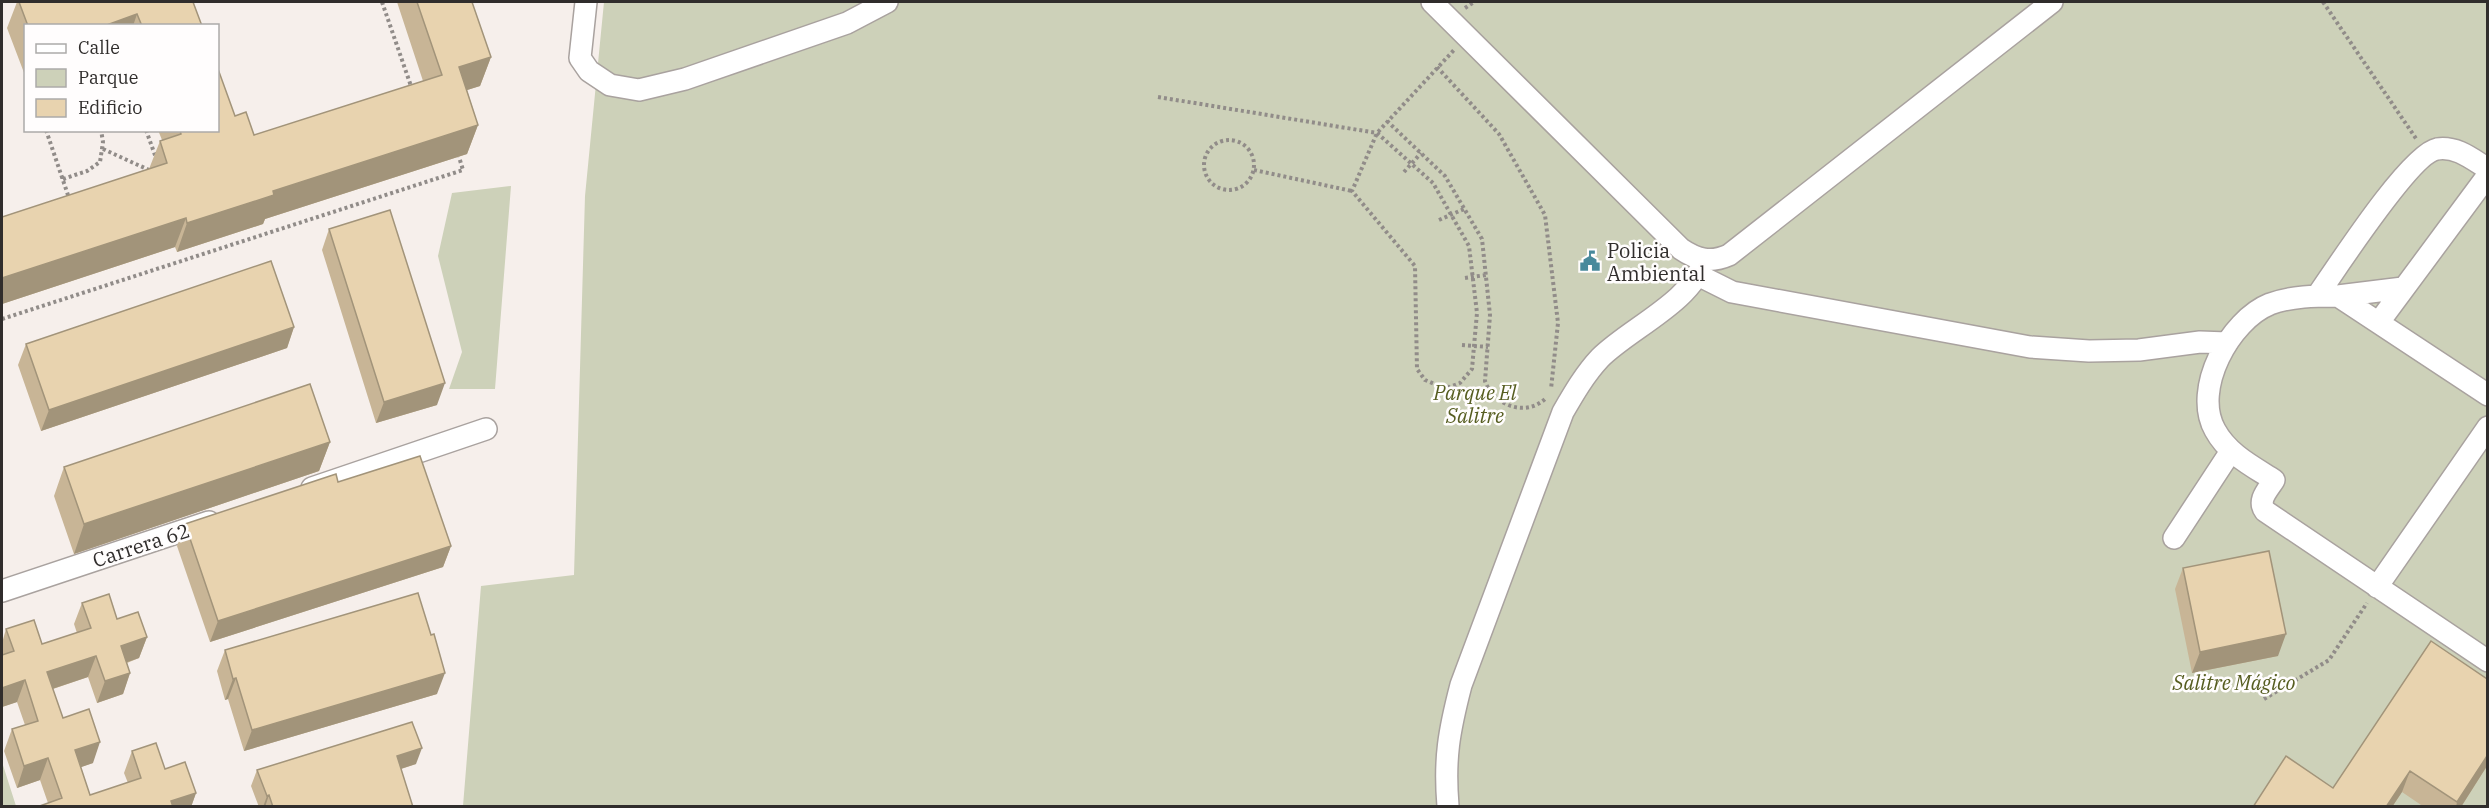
<svg xmlns="http://www.w3.org/2000/svg" width="2489" height="808" viewBox="0 0 2489 808" font-family="'IBM Plex Serif',serif">
<style>
.green{fill:#cdd1b9}
.lines{fill:none;stroke-linecap:round;stroke-linejoin:round}
.minor-casing{stroke:#a9a29f;stroke-width:24}
.path{stroke:#918c89;stroke-width:4;stroke-dasharray:3 3;stroke-linecap:butt}
.minor{stroke:#fff;stroke-width:21}
.wall{fill:#c8b596}
.shaded-wall{fill:#a2947a}
.building{fill:#e8d3af;stroke:#a2947a;stroke-width:1.5}
.labels{text-anchor:middle;dominant-baseline:central;stroke-width:5;stroke-linejoin:round;paint-order:stroke}
.poi-label{font-size:20px;fill:#302d2c;stroke:#fffdfd;text-anchor:start}
.park-label{font-size:20px;font-style:italic;fill:#565d20;stroke:#fffdfd}
.street-label{font-size:20px;fill:#302d2c;stroke:#fffdfd}
</style>
<rect width="100%" height="100%" fill="#f6efeb"/>
<path class="green" d="M604,2H2487V806H463L481,586L574,575L585,196Z
M511,186L495,389H449L462,352L438,256L452,193Z
M2,762L16,806H2Z"/>
<g class="lines">
<g class="minor-casing">
<path id="minor" d="M586,2L580,58L589,71L610,85L639,90L685,79L847,23L887,2
M1432,2L1681,249C1697,260 1711,263 1729,255L2052,2
M1698,275L1732,292L2030,347L2089,351L2139,350L2200,342L2227,343
M2317,296C2336,269 2410,154 2437,149C2457,146 2472,159 2488,169
M2338,296L2403,288
M2379,322L2488,175
M2488,395L2338,296C2315,296 2292,296 2270,304C2230,320 2192,389 2215,430C2228,454 2252,466 2274,480C2268,490 2257,500 2265,511L2488,661
M312,488L486,429
M2174,538L2231,451
M2377,587L2488,427
M2,591L209,522
M1448,806C1444,759 1449,731 1461,685L1563,412C1574,393 1585,374 1600,358C1630,328 1692,302 1704,260"/>
</g>
<path class="path" d="M382,2L412,89
M2323,2L2417,140
M1465,8L1474,2
M1437,67L1499,134L1545,215L1558,323L1551,389
M1158,97L1377,133L1433,183L1469,246L1477,313L1474,346L1472,369L1460,383L1450,387L1437,385L1425,380L1417,369L1415,266L1352,191L1377,133L1454,50
M1387,121L1445,176L1482,239L1490,315L1485,381C1493,405 1526,418 1546,398
M46,130L69,198
M146,130L156,158
M1204 165a25 25 0 1 1 50 0a25 25 0 1 1-50 0Z
M103,149L149,170
M1254,170L1352,191
M1404,172L1421,153
M63,179L87,171L100,162L103,142L101,130
M1439,220L1464,209
M1465,278L1486,275
M2,319L463,170L459,157
M1462,345L1488,347
M2264,699L2329,660L2367,603"/>
<use href="#minor" class="minor"/>
</g>
<path class="wall" d="M17,2H193L202,26H26V78L7,28Z
M397,2H472L491,57L480,86L467,90L478,125L467,154L265,219L263,224L177,252L175,247L2,304V217L149,169L160,141L162,140L158,130H218L235,116L254,135L423,81Z
M329,229L437,405L376,423L322,250Z
M294,327L287,348L41,431L18,365L26,344Z
M330,442L319,471L74,554L54,496L64,467Z
M338,482L451,546L443,567L210,642L177,546L185,524Z
M2183,568L2278,656L2192,673L2175,589Z
M82,603L117,619L147,637L139,658L127,663L130,673L123,694L97,703L88,677L53,689L63,718L93,763L81,767L90,795L128,783L124,773L132,751L165,769L196,793L191,807H37L48,803L40,780L17,788L4,751L12,729L25,725L17,702L2,707V643L6,629L42,644L77,633L74,624Z
M2431,641L2487,766L2461,807H2424L2402,792L2392,807H2253L2333,788Z
M225,650L437,694L244,751L228,699L225,700L217,671Z
M416,764L401,769L413,807H259L251,786L257,770Z"/>
<path class="shaded-wall" d="M137,14L133,26H104Z
M491,57L480,86L448,96L459,67Z
M478,125L467,154L265,219L263,224L177,252L187,223L273,191Z
M186,218L175,247L2,304V278Z
M294,327L287,348L41,431L49,410Z
M445,383L437,405L376,423L384,402Z
M330,442L319,471L74,554L84,524Z
M451,546L443,567L210,642L218,621Z
M2286,634L2278,656L2192,673L2200,652Z
M147,637L139,658L113,667L121,646Z
M96,656L88,677L40,693L47,672Z
M130,673L123,694L97,703L105,681Z
M445,673L437,694L244,751L252,730Z
M236,678L228,699L225,700L233,679Z
M25,680L17,702L2,707V688Z
M100,742L93,763L67,772L75,750Z
M422,748L416,764L391,772L397,756Z
M2487,756V766L2461,807H2456L2457,802Z
M48,758L40,780L17,788L24,766Z
M2410,771L2402,792L2392,807H2386Z
M196,793L191,807H169L171,801Z
M269,795L265,807H263L267,796Z"/>
<path class="building" d="M19,2H193L202,26H142L137,14L104,26H28Z
M417,2H472L491,57L459,67L478,125L273,191L274,195L187,223L186,218L2,278V217L167,163L160,141L181,134L180,130H218V69L235,116L246,112L254,135L442,75Z
M390,210L445,383L384,402L329,229Z
M271,261L294,327L49,410L26,344Z
M310,384L330,442L84,524L64,467Z
M420,456L451,546L218,621L185,524L336,474L338,482Z
M2269,551L2286,634L2200,652L2183,568Z
M418,593L431,635L434,634L445,673L252,730L236,678L233,679L225,650Z
M109,594L117,619L138,612L147,637L121,646L130,673L105,681L96,656L47,672L63,718L89,709L100,742L75,750L90,795L141,778L132,751L156,743L165,769L185,762L196,793L171,801L173,807H37L62,798L48,758L24,766L12,729L38,721L25,680L2,688V655L14,651L6,629L34,620L42,644L91,628L82,603Z
M2431,641L2487,679V756L2457,802L2410,771L2386,807H2253L2286,756L2333,788Z
M412,722L422,748L397,756L413,807H273L269,795L267,796L257,770Z"/>
<defs>
<g id="civic-bare" transform="scale(1.62)"><path d="M-.6-6.5H3V-4.5H.6V-3L4-1V1h2V6H-6V1h2V-1L-.6-3ZM-1.2 2.5V6h2.4V2.5Z" fill="#48899b" stroke="#fffdfd" stroke-width="2.5" paint-order="stroke"/></g>
</defs>
<g fill-rule="evenodd">
<use href="#civic-bare" x="1590" y="261"/>
</g>
<g class="labels">
<g class="poi-label">
<text x="1607" y="250">Policia<tspan x="1607" dy="23">Ambiental</tspan></text>
</g>
<g class="park-label">
<text x="1475" y="392">Parque El<tspan x="1475" dy="23">Salitre</tspan></text>
<text x="2234" y="682">Salitre Mágico</text>
</g>
<g class="street-label">
<text transform="translate(141 545) rotate(-18)">Carrera 62</text>
</g>
</g>
<rect width="2489" height="808" fill="none" stroke="#302d2c" stroke-width="6"/>
<rect x="24" y="24" width="195" height="108" fill="#fffdfd" stroke="#acaaa9" stroke-width="1.5"/>
<rect x="36" y="44" width="30" height="9" fill="#ffffff" stroke="#acaaa9" stroke-width="1.5"/>
<text x="78" y="54" font-size="18" fill="#302d2c">Calle</text>
<rect x="36" y="69" width="30" height="18" fill="#cdd1b9" stroke="#acaaa9" stroke-width="1.5"/>
<text x="78" y="84" font-size="18" fill="#302d2c">Parque</text>
<rect x="36" y="99" width="30" height="18" fill="#e8d3af" stroke="#acaaa9" stroke-width="1.5"/>
<text x="78" y="114" font-size="18" fill="#302d2c">Edificio</text>
</svg>
